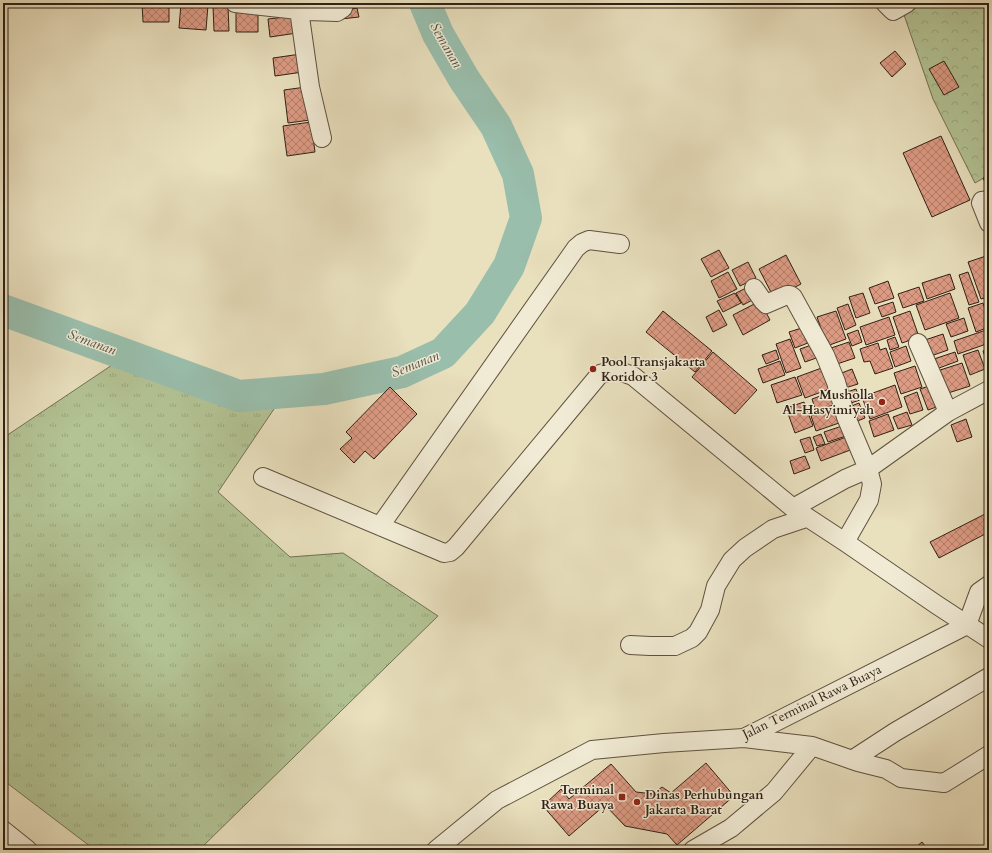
<svg xmlns="http://www.w3.org/2000/svg" width="992" height="853" viewBox="0 0 992 853" font-family="Cardo,serif">
<style>
.grass{fill:url(#grass-tufts);stroke:#727254}
.forest{fill:url(#forest-crowns);stroke:#727254}
.lines{fill:none;stroke-linecap:round;stroke-linejoin:round}
.river{stroke:#99beac;stroke-width:32}
.building{fill:url(#building-cross-hatch);stroke:#302115}
.minor-casing{stroke:#5e513f;stroke-width:20}
.minor{stroke:#f1ebd5;stroke-width:18}
.poi-dot{fill:#8f2418;stroke:#f1ebd5;stroke-width:1.5}
.labels{text-anchor:middle;dominant-baseline:central;stroke-width:3;stroke-linejoin:round;paint-order:stroke}
.poi-label{font-size:13px;font-weight:bold;fill:#302115;stroke:#f1ebd5;text-anchor:start}
.street-label{font-size:13px;fill:#302115;stroke:#f1ebd5}
.water-label{font-size:14px;font-style:italic;fill:#505042;stroke:#f1ebd5}
</style>
<defs>
<pattern id="grass-tufts" width="24" height="20" patternUnits="userSpaceOnUse"><rect width="24" height="20" fill="#b3c394"/><path d="M3 7l-1-3M5 7V3M7 7l1-3M15 17l-1-3M17 17v-4M19 17l1-3" fill="none" stroke="#9aa77f"/></pattern>
<pattern id="forest-crowns" width="20" height="18" patternUnits="userSpaceOnUse"><rect width="20" height="18" fill="#b3c394"/><path d="M2 6a3 3 0 1 1 6 0M12 15a3 3 0 1 1 6 0" fill="none" stroke="#9aa77f"/></pattern>
<pattern id="building-cross-hatch" width="8" height="8" patternUnits="userSpaceOnUse"><rect width="8" height="8" fill="#dd9b84"/><path d="M0 0l8 8M0 8l8-8" fill="none" stroke="#b47e6b"/></pattern>
</defs>
<rect width="100%" height="100%" fill="#e9e0be"/>
<filter id="stains"><feTurbulence type="fractalNoise" baseFrequency=".005" numOctaves="4"/><feColorMatrix values="0 0 0 0 .2 0 0 0 0 .09 0 0 0 0 .02 0 0 0 .5 -.17"/></filter>
<radialGradient id="worn" r=".72"><stop offset=".6" stop-color="#630" stop-opacity="0"/><stop offset="1" stop-color="#630" stop-opacity=".3"/></radialGradient>
<path class="grass" d="M127,355L276,406L218,492L290,557L343,553L438,616L199,850H95L3,780V438Z"/>
<path class="forest" d="M915,3H989V175L975,183L933,99L903,12Z"/>
<g class="lines">
<path class="river" d="M3,310L239,396L324,389L402,372L443,353L480,313L509,266L526,218L518,174L496,126L464,79L438,34L425,3"/>
</g>
<path class="building" d="M142,3H169V22H143Z
M181,3L208,5L206,30L179,28Z
M361,3H382V4L362,7Z
M213,6H228L229,31H214Z
M357,8L359,17L341,19L340,11Z
M236,9H258V32H236Z
M294,16L297,33L270,37L268,19Z
M895,51L906,64L892,77L880,63Z
M301,54L303,72L275,76L273,58Z
M944,61L959,87L944,95L929,69Z
M306,87L310,120L288,123L284,90Z
M311,122L315,152L287,156L283,126Z
M941,136L970,200L932,217L903,153Z
M989,175V191L983,178Z
M719,250L729,268L711,277L701,259Z
M786,255L801,284L774,298L759,269Z
M989,255V297L981,299L968,262Z
M748,262L756,278L740,286L732,270Z
M728,272L737,289L719,298L711,281Z
M968,272L979,302L969,305L959,275Z
M950,274L955,289L927,299L922,283Z
M888,281L894,298L875,304L869,288Z
M752,285L758,297L743,305L736,293Z
M919,287L924,301L903,308L898,294Z
M735,293L741,303L723,312L717,301Z
M863,293L870,313L856,318L849,297Z
M950,293L959,318L925,330L916,305Z
M760,301L770,320L743,335L733,315Z
M893,302L896,312L882,317L878,307Z
M983,303L989,321V327L976,332L968,308Z
M848,304L856,325L845,330L837,308Z
M719,310L727,325L713,332L706,317Z
M663,311L712,351L695,372L646,332Z
M836,311L846,339L827,346L817,317Z
M910,311L919,337L902,343L893,317Z
M889,317L895,335L866,345L860,327Z
M964,318L968,331L951,337L946,324Z
M808,326L813,341L795,348L789,332Z
M989,329V343L958,354L954,341Z
M858,330L862,342L852,346L847,334Z
M943,334L948,350L925,358L919,342Z
M895,337L899,347L890,350L887,340Z
M790,339L801,368L786,373L776,344Z
M849,342L855,358L837,364L831,348Z
M817,343L822,356L805,362L800,349Z
M878,343L880,350L886,348L893,368L875,374L870,361L864,362L860,349Z
M906,346L911,361L895,367L890,352Z
M989,348V369L983,351Z
M776,350L779,359L766,364L762,355Z
M978,350L985,369L970,375L963,355Z
M713,352L757,390L735,414L692,377Z
M955,352L958,361L931,371L928,361Z
M780,361L785,375L763,383L758,369Z
M962,363L970,386L945,394L937,371Z
M827,366L835,387L805,398L797,377Z
M915,366L922,387L901,394L894,373Z
M852,369L858,384L845,388L839,374Z
M795,377L802,395L777,403L771,385Z
M935,384L942,405L928,410L920,389Z
M895,385L902,407L870,419L862,397Z
M390,387L417,414L374,459L365,451L354,463L340,449L352,438L346,432Z
M856,389L860,400L845,405L841,394Z
M834,391L839,403L816,411L812,399Z
M917,392L923,410L910,414L904,397Z
M804,402L813,426L795,433L786,408Z
M859,403L865,418L850,424L844,409Z
M836,407L842,422L816,431L811,416Z
M907,412L912,425L898,429L893,417Z
M888,414L894,430L874,437L869,421Z
M966,419L972,437L957,442L951,425Z
M842,426L846,436L828,442L824,432Z
M821,434L825,444L817,446L813,437Z
M849,436L853,449L821,461L816,448Z
M810,437L814,450L805,453L800,440Z
M805,456L810,468L794,474L790,461Z
M989,512V532L939,558L930,542Z
M706,763L734,796L677,845L667,834L625,826L605,805L569,836L543,806L561,789L569,799L611,764L636,792L653,794L662,787L671,793Z
M922,842L928,850H912Z"/>
<g class="lines">
<g class="minor-casing">
<path id="minor" d="M235,3L307,11L337,12L343,8L344,3
M885,3L893,11L907,3
M299,10L310,87L322,138
M989,200L982,201L981,203L989,223
M754,288L763,301L766,304L787,295H790L793,297L825,355L836,382L846,417L868,469L872,484L869,500L845,542
M918,343L948,412
M263,477L444,553L450,552L456,547L600,374L616,370L633,376L793,508L845,542L937,605L989,639
M793,508L845,479L868,469L948,412L989,390
M380,526L576,248L582,243L589,240L620,244
M967,625L979,592L989,585
M630,645L650,646H675L692,638L698,632L710,610L716,586L732,560L745,548L773,529L806,518
M744,738L812,746L858,762L886,769L901,778L944,783L989,755
M852,760L895,732L989,677
M3,830L28,850
M436,850L497,800L592,750L664,743L744,738L967,625
M693,850L731,828L774,792L812,746"/>
</g>
<use href="#minor" class="minor"/>
</g>
<g class="poi-dot">
<circle cx="593" cy="369" r="4"/>
<circle cx="882" cy="402" r="4"/>
<rect x="618" y="793" width="8" height="8" rx="2"/>
<circle cx="637" cy="802" r="4"/>
</g>
<g class="labels">
<g class="poi-label">
<text x="601" y="362">Pool Transjakarta<tspan x="601" dy="15">Koridor 3</tspan></text>
<text x="874" y="395" text-anchor="end">Musholla<tspan x="874" dy="15">Al-Hasyimiyah</tspan></text>
<text x="614" y="790" text-anchor="end">Terminal<tspan x="614" dy="15">Rawa Buaya</tspan></text>
<text x="645" y="795">Dinas Perhubungan<tspan x="645" dy="15">Jakarta Barat</tspan></text>
</g>
<g class="street-label">
<text transform="translate(812 702) rotate(-26)">Jalan Terminal Rawa Buaya</text>
</g>
<g class="water-label">
<text transform="translate(446 45) rotate(60)">Semanan</text>
<text transform="translate(92 342) rotate(20)">Semanan</text>
<text transform="translate(415 364) rotate(-22)">Semanan</text>
</g>
</g>
<rect width="992" height="853" fill="none" stroke="#e9e0be" stroke-width="16"/>
<rect x="4" y="4" width="984" height="845" fill="none" stroke="#302115" stroke-width="2"/>
<rect x="8" y="8" width="976" height="837" fill="none" stroke="#302115"/>
<rect width="100%" height="100%" filter="url(#stains)"/>
<rect width="100%" height="100%" fill="url(#worn)"/>
</svg>
